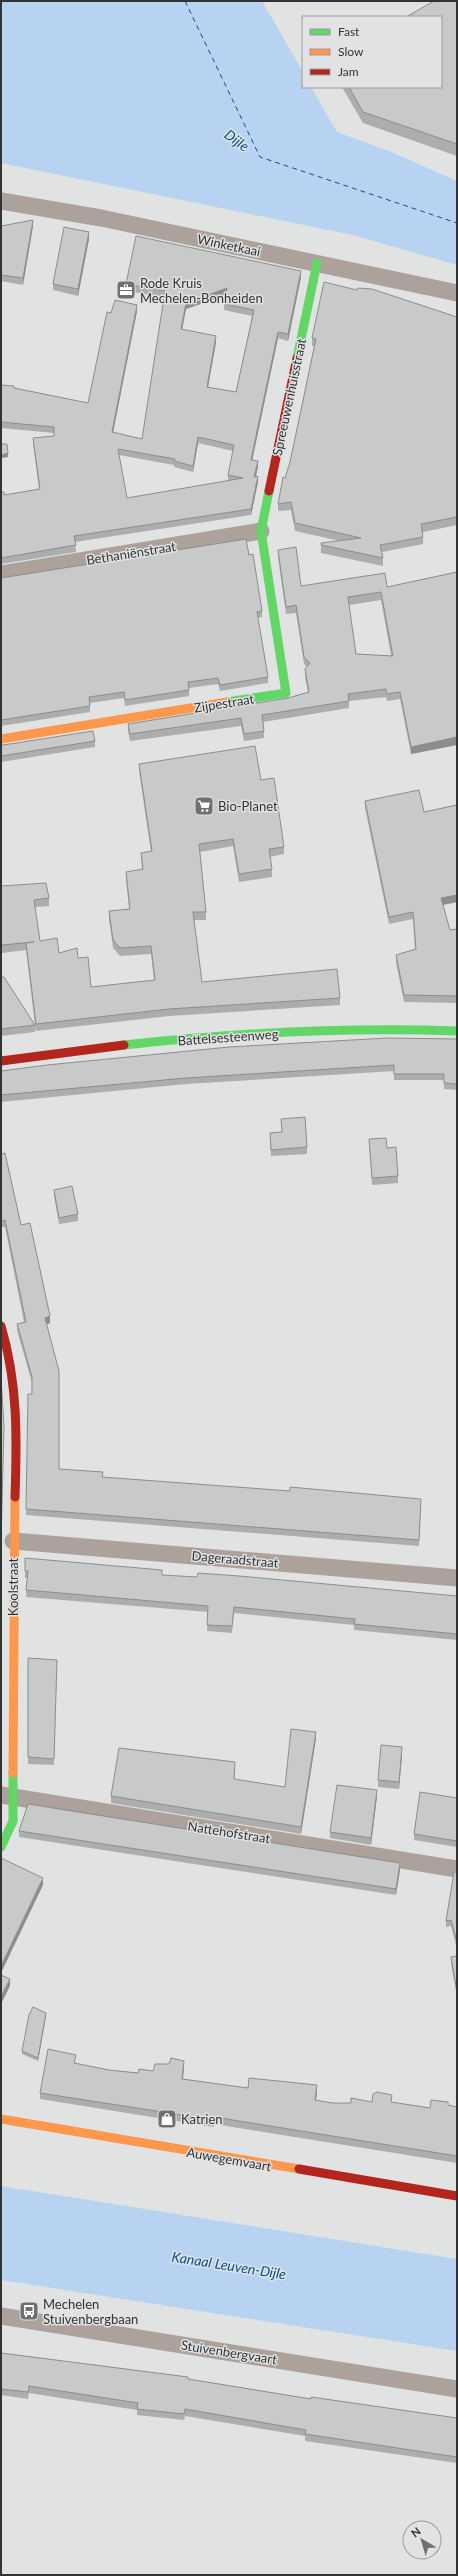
<svg xmlns="http://www.w3.org/2000/svg" width="458" height="2576" viewBox="0 0 458 2576" font-family="Lato,sans-serif">
<style>
.water{fill:#b8d3f1}
.lines{fill:none;stroke-linecap:round;stroke-linejoin:round}
.ferry{stroke:#07508d;stroke-width:1;stroke-dasharray:5 4;stroke-linecap:butt}
.street{stroke:#ada19c;stroke-width:17}
.fast{stroke:#63d668;stroke-width:9}
.slow{stroke:#ff974d;stroke-width:9}
.jam{stroke:#b3261e;stroke-width:9}
.wall{fill:#acadad;fill-rule:evenodd}
.shaded-wall{fill:#8c8d8d}
.building{fill:#c8c9c9;stroke:#8c8d8d;fill-rule:evenodd}
.labels{text-anchor:middle;dominant-baseline:central;stroke-width:3;stroke-linejoin:round;paint-order:stroke}
.street-label{font-size:13px;fill:#333334;stroke:#e0e2e3}
.poi-label{font-size:13px;fill:#333334;stroke:#e0e2e3;text-anchor:start}
.water-label{font-size:14px;font-style:italic;fill:#07508d;stroke:#e0e2e3}
</style>
<rect width="100%" height="100%" fill="#e1e2e2"/>
<path class="water" d="M1,1H262L303,72V87H311L337,132L389,151L457,181V265L353,235L1,163Z
M1,2186L457,2259V2351L1,2280Z"/>
<g class="lines">
<path class="ferry" d="M185,1L260,157L457,223"/>
<path class="street" d="M1,201L101,218L457,293
M1,574L261,531
M13,1541L457,1578
M1,1795L457,1869
M1,2316L457,2389"/>
<path class="fast" d="M297,358L317,263
M227,702L286,693L261,531L269,491
M124,1045C235,1033 345,1027 457,1031
M1,1847L13,1821V1773"/>
<path class="slow" d="M1,739L227,702
M13,1773L15,1497
M1,2119L299,2169"/>
<path class="jam" d="M269,491L297,358
M1,1061L124,1045
M1,1326C18,1383 17,1438 15,1497
M299,2169L457,2196"/>
</g>
<path class="wall" d="M457,1V156L363,123L342,87H441Z
M1,222V226H33L23,285L1,281Z
M89,239L78,296L53,290V284Z
M301,277L288,341L278,338L252,460L258,467L256,476L258,482L251,515L75,542L76,552L1,564V492L4,495L39,489L33,444V438L54,436V433L1,428V385L88,403L111,313L137,311L113,432L142,439L164,297L126,291V284ZM226,295L224,304V310L252,316L236,392L208,387L216,342L182,330L186,309ZM198,443L233,451L228,475V481L127,498L119,455L174,465V467L193,472Z
M457,317V525L423,532V544L382,552L383,558V566L321,553V543L340,541L295,531L291,510L278,511V504L290,462L314,346H312V338Z
M278,550L301,586L387,587L457,572V745L411,754L400,699L387,701L386,697L349,701V708L263,722L264,731V738L244,741L241,726L130,741L128,731V724L288,698L308,693L305,677V669L307,667L304,664L296,613L286,614L278,557ZM381,600L391,656L356,654L349,605Z
M249,555L262,611V617L258,618L268,677V683L220,691L218,684L189,688V696L125,706L124,698L90,703V712L1,726V578Z
M95,741V747L1,762V745H3Z
M139,764L261,780L284,847V854L270,857L272,869V877L239,882L233,846L200,852L206,912V920H194L202,982L340,998V1005L169,1016L36,1031L35,1026V1032L1,1036V977L35,1025L26,950L2,953L1,948V886L49,898V906L35,907L40,941L59,953L78,958L91,987L154,980L151,954L120,956L113,948L109,919V911L129,909L126,879V872L142,870L141,853L151,852L139,771Z
M365,801L424,812L457,805V902L443,905L450,930L457,929V1003L404,1002L396,963V955L415,949L413,919L389,924L365,808Z
M457,1039V1090L444,1089V1080H394V1071L186,1084L1,1102V1071Z
M281,1119L307,1147V1154L271,1156L270,1133L282,1132Z
M369,1139L387,1148L398,1176V1183L372,1185Z
M1,1154L21,1225L50,1323L47,1324L59,1469L103,1477L421,1505L419,1546L26,1515L32,1383L17,1330V1324L24,1322L5,1227H1Z
M54,1190L78,1214V1221L59,1224L54,1196Z
M25,1571L162,1575L457,1596V1640L354,1630V1625L234,1613L232,1633L207,1631L208,1612L26,1597L27,1578H25Z
M28,1658L57,1660L54,1765L28,1764Z
M316,1738L301,1834L111,1803V1796L235,1769L234,1780L285,1787Z
M402,1754L399,1789L378,1787V1780Z
M377,1796L371,1845L330,1838V1832Z
M457,1798V1847L414,1840V1834Z
M19,1831L400,1870L396,1895L19,1837Z
M457,1872V1949L451,1926L446,1927V1921Z
M457,1956V1997L451,1964V1957Z
M46,2016L38,2061L22,2054V2051Z
M76,2062V2064L109,2070L138,2073L184,2068L183,2079L248,2088L317,2092L316,2101L332,2103H351L372,2102H392L430,2108L448,2105L457,2107V2163L214,2124V2127L40,2099V2093Z
M1,2353L188,2379L311,2399L457,2418V2463L305,2441V2436L185,2416L184,2420L137,2415V2410L29,2393L28,2399L1,2395Z"/>
<path class="shaded-wall" d="M33,220V226L23,285V278Z
M89,232V239L78,296V289Z
M301,271V277L288,341V334Z
M227,288V295L186,309L181,335V329L186,303Z
M137,305V311L112,438V432Z
M278,332V338L251,466V460Z
M216,336V342L207,393V387Z
M198,437V443L193,472V466Z
M8,453V457L1,458V455Z
M258,461V467L254,483V477Z
M258,476V482L251,515V509Z
M457,737V745L411,754V747Z
M457,895V902L441,905V898Z
M50,1316V1323L45,1325V1318Z
M316,1732V1738L301,1834V1827Z
M402,1747V1754L399,1789V1782Z
M377,1790V1796L371,1845V1838Z
M400,1863V1870L396,1895V1889Z
M43,1878V1885L1,1973V1966Z
M10,1979V1986L1,2004V1997Z
M46,2013V2016L38,2061V2058Z
M184,2061V2068L182,2085V2079Z
M317,2085V2092L315,2107V2100Z"/>
<path class="building" d="M434,1H457V144L363,112L349,87H441V17H406Z
M33,220L23,278L1,275V226Z
M64,227L89,232L78,289L53,284Z
M136,236L301,271L288,334L278,332L257,431L251,460L258,461L254,477L258,476L251,509L74,536L76,545L1,558V492H4V495L40,489L33,438L54,436V427L1,422V385L14,386V388L88,403L107,312L111,313L115,300L137,305L112,432L142,439L165,291L126,284ZM227,288L224,304L254,310L236,392L207,387L216,336L181,329L186,303ZM198,437L234,445L228,475L243,478L127,498L118,449L175,459L174,461L193,466Z
M324,282L357,290L358,288L372,289L457,317V517L421,524L423,537L380,545L383,558L321,545V543L361,538L295,523L291,502L278,504L283,477L285,478L290,462L316,339L312,338Z
M1,444H7L8,453L1,455Z
M246,539L249,555L253,554L262,611L257,612L268,677L220,685L218,678L188,682L189,690L125,700L124,692L89,697L90,706L1,720V578Z
M296,547L301,586L385,573L387,587L457,572V737L411,747L400,692L387,694L386,689L348,694L349,701L262,715L264,731L244,734L241,718L130,734L128,724L288,698L309,692L305,669L310,663L304,657L296,605L286,607L278,550ZM381,592L393,656L356,654L348,597Z
M93,731L95,741L1,756V745H3Z
M255,746L261,780L274,778L284,847L269,849L272,869L239,874L233,839L199,844L206,912H193L202,982L337,969L340,998L169,1009L36,1024L26,943L34,942L2,945L1,940V886L46,883L49,898L34,900L40,941L57,938L59,953L77,948L78,958L88,957L91,987L155,980L151,946L120,948L113,940L109,911L130,909L126,872L143,869L141,853L152,851L139,764Z
M419,790L424,812L457,805V895L441,898L450,930L457,929V996L404,995L396,955L416,949L413,912L389,917L365,801Z
M1,977H4L35,1025L1,1029Z
M387,1038L457,1039V1084L444,1083V1074H394V1065L186,1078L1,1095V1071L47,1065L229,1047Z
M305,1117L307,1147L271,1150L270,1133L282,1132L281,1119Z
M386,1138L387,1148L396,1147L398,1176L372,1178L369,1139Z
M5,1153L21,1225L30,1223L50,1316L45,1318L59,1371V1469L103,1472L102,1477L290,1491V1487L421,1499L419,1540L26,1509L28,1394H32V1377L17,1324L26,1322L5,1220L1,1221V1154Z
M72,1186L78,1214L59,1218L54,1190Z
M1,1378L4,1426L1,1544Z
M25,1558L162,1570V1575L197,1577L198,1573L239,1576L457,1596V1634L354,1624L355,1619L234,1607L232,1626L207,1625L208,1606L26,1590L28,1571H25Z
M28,1658L57,1660L54,1759L28,1757Z
M291,1729L316,1732L301,1827L111,1796L119,1748L235,1762L234,1779L285,1787Z
M381,1745L402,1747L399,1782L378,1780Z
M337,1785L377,1790L371,1838L330,1832Z
M420,1792L457,1798V1841L414,1834Z
M28,1804L400,1863L396,1889L19,1831Z
M1,1858L43,1878L1,1966Z
M454,1872H457V1942L451,1920L446,1921Z
M457,1956V1991L451,1957Z
M1,1975L10,1979L1,1997Z
M33,2007L46,2013L38,2058L22,2051L29,2015Z
M48,2049L76,2055L74,2063L109,2070L138,2073L139,2069L153,2071L155,2064H169L171,2058L184,2061L182,2079L248,2088L249,2078L317,2085L315,2100L332,2103H351V2098L372,2102L373,2094L377,2092L392,2095L391,2102L430,2108L431,2100L448,2102V2105L457,2107V2156L214,2117V2120L40,2093Z
M1,2353L188,2377V2379L311,2399V2397L457,2418V2457L305,2434L306,2430L185,2409L184,2414L137,2409L138,2403L29,2386L28,2392L1,2389Z"/>
<defs>
<g id="office-square" transform="scale(1)"><rect x="-9" y="-9" width="18" height="18" rx="4" fill="#707071" stroke="#e0e2e3"/><path d="M-6-3h4V-5.5h4V-3h4V5H-6ZM-1-4.5V-3h2v-1.5ZM-6 0V1H6V0Z" fill="#fff"/></g>
<g id="supermarket-square" transform="scale(1)"><rect x="-9" y="-9" width="18" height="18" rx="4" fill="#707071" stroke="#e0e2e3"/><path d="M-6-5.5h2.5l.6 2H6L4.5 2H-2.5L-4.4-4H-6ZM-1.5 3.2a1.3 1.3 0 1 0 .1 0ZM3 3.2a1.3 1.3 0 1 0 .1 0Z" fill="#fff"/></g>
<g id="shop-square" transform="scale(1)"><rect x="-9" y="-9" width="18" height="18" rx="4" fill="#707071" stroke="#e0e2e3"/><path d="M-5-2.5h2.3a2.7 3.5 0 0 1 5.4 0H5L5.5 6h-11ZM-1.5-2.5h3a1.5 2.3 0 0 0-3 0Z" fill="#fff"/></g>
<g id="bus-square" transform="scale(1)"><rect x="-9" y="-9" width="18" height="18" rx="4" fill="#707071" stroke="#e0e2e3"/><path d="M-5-6H5V4H4V6H2V4H-2V6H-4V4H-5ZM-3.5-4V0h7V-4ZM-3.5 1.2v1.5H-2V1.2ZM2 1.2v1.5H3.5V1.2Z" fill="#fff"/></g>
</defs>
<g fill-rule="evenodd">
<use href="#office-square" x="126" y="290"/>
<use href="#supermarket-square" x="204" y="806"/>
<use href="#shop-square" x="167" y="2119"/>
<use href="#bus-square" x="29" y="2311"/>
</g>
<g class="labels">
<g class="street-label">
<text transform="translate(229 245) rotate(12)">Winketkaai</text>
<text transform="translate(289 397) rotate(-78)">Spreeuwenhuisstraat</text>
<text transform="translate(131 553) rotate(-9)">Bethaniënstraat</text>
<text transform="translate(224 703) rotate(-9)">Zijpestraat</text>
<text transform="translate(228 1037) rotate(-4)">Battelsesteenweg</text>
<text transform="translate(235 1559) rotate(5)">Dageraadstraat</text>
<text transform="translate(13 1587) rotate(-90)">Koolstraat</text>
<text transform="translate(229 1832) rotate(9)">Nattehofstraat</text>
<text transform="translate(229 2159) rotate(10)">Auwegemvaart</text>
<text transform="translate(229 2352) rotate(9)">Stuivenbergvaart</text>
</g>
<g class="poi-label">
<text x="140" y="283">Rode Kruis<tspan x="140" dy="15">Mechelen-Bonheiden</tspan></text>
<text x="218" y="806">Bio-Planet</text>
<text x="181" y="2119">Katrien</text>
<text x="43" y="2304">Mechelen<tspan x="43" dy="15">Stuivenbergbaan</tspan></text>
</g>
<g class="water-label">
<text transform="translate(237 140) rotate(36)">Dijle</text>
<text transform="translate(229 2265) rotate(9)">Kanaal Leuven-Dijle</text>
</g>
</g>
<rect width="458" height="2576" fill="none" stroke="#333334" stroke-width="4"/>
<rect x="302" y="16" width="140" height="72" fill="#e0e2e3" stroke="#9b9c9d"/>
<rect x="310" y="29" width="20" height="6" fill="#63d668" stroke="#9b9c9d"/>
<text x="338" y="36" font-size="12" fill="#333334">Fast</text>
<rect x="310" y="49" width="20" height="6" fill="#ff974d" stroke="#9b9c9d"/>
<text x="338" y="56" font-size="12" fill="#333334">Slow</text>
<rect x="310" y="69" width="20" height="6" fill="#b3261e" stroke="#9b9c9d"/>
<text x="338" y="76" font-size="12" fill="#333334">Jam</text>
<g transform="translate(422 2540) rotate(322)"><circle r="19" fill="#e0e2e3" stroke="#9b9c9d"/>
<path d="M0-3L7 15L0 10L-7 15Z" fill="#707071"/>
<text y="-6" font-size="11" font-weight="bold" text-anchor="middle" fill="#333334">N</text>
</g>
</svg>
